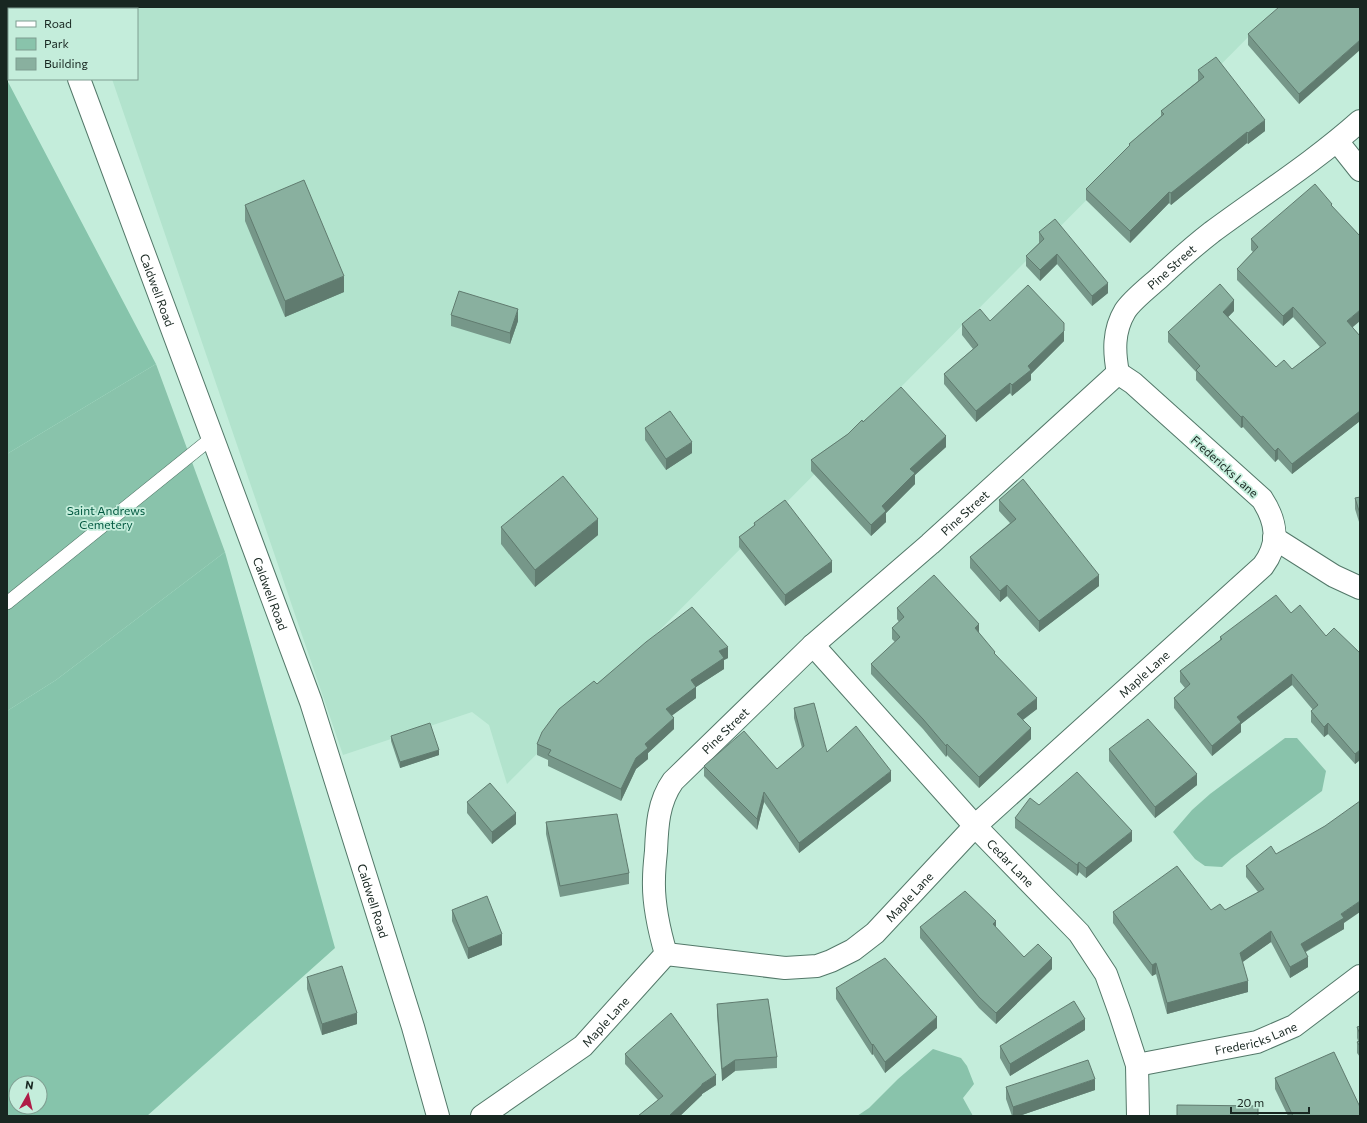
<svg xmlns="http://www.w3.org/2000/svg" width="1367" height="1123" viewBox="0 0 1367 1123" font-family="Commissioner,sans-serif">
<style>
.built{fill:#b2e3cd}
.green{fill:#89c3ab}
.forest{fill:#86c4ab;fill-rule:evenodd}
.lines{fill:none;stroke-linecap:round;stroke-linejoin:round}
.lane-casing{stroke:#537869;stroke-width:14}
.street-casing{stroke:#537869;stroke-width:24}
.secondary-casing{stroke:#537869;stroke-width:24}
.lane{stroke:#fff;stroke-width:13}
.street{stroke:#fff;stroke-width:22}
.secondary{stroke:#fff;stroke-width:22}
.wall{fill:#769789}
.shaded-wall{fill:#607b6f}
.building{fill:#89b09f;stroke:#607b6f}
.labels{text-anchor:middle;dominant-baseline:central;stroke-width:3.5;stroke-linejoin:round;paint-order:stroke}
.street-label{font-size:12px;fill:#182721;stroke:#c4eddb}
.park-label{font-size:12px;fill:#035941;stroke:#c4eddb}
</style>
<rect width="100%" height="100%" fill="#c4eddb"/>
<path class="built" d="M87,7H1278L507,784L489,725L472,712L343,755L112,79H137V9H88Z"/>
<path class="green" d="M156,364L225,552L56,680L7,711V454Z
M1285,738H1297L1326,771L1322,791L1232,858L1222,867L1205,866L1195,859L1173,832L1192,810L1210,794Z
M933,1049L961,1058L967,1066L974,1084L963,1098L973,1116H857L869,1108L898,1079Z"/>
<path class="forest" d="M7,80L156,364L7,454Z
M225,552L335,948L147,1116H7V711L56,680ZM16,1083H40V1107H16Z"/>
<g class="lines">
<g class="lane-casing">
<path id="lane" d="M7,603L213,437"/>
</g>
<g class="street-casing">
<g id="street">
<path d="M1337,141L1360,170"/>
<path id="s1" d="M1118,373C1114,352 1113,331 1125,311C1131,301 1150,286 1159,278C1176,262 1194,246 1212,232C1262,195 1314,162 1360,121"/>
<path d="M1274,538L1334,576L1360,588"/>
<path id="s2" d="M813,645L975,826L1079,933L1106,974L1120,1013L1137,1065L1138,1116"/>
<path id="s3" d="M666,954L785,968L817,966L831,961L853,950L875,933L975,826L1263,566C1280,543 1277,522 1262,499L1133,383L1118,373"/>
<path id="s4" d="M666,954C659,930 653,905 654,879C654,870 655,861 656,851C657,827 658,802 673,781L813,645L930,544L1118,373"/>
<path id="s5" d="M1137,1065L1257,1042L1294,1026L1360,976"/>
<path id="s6" d="M482,1116L583,1046L666,954"/>
</g>
</g>
<g class="secondary-casing">
<g id="secondary">
<path d="M52,7L53,9"/>
<path id="s7" d="M79,79L311,702L413,1027L438,1116"/>
</g>
</g>
<use href="#lane" class="lane"/>
<use href="#street" class="street"/>
<use href="#secondary" class="secondary"/>
</g>
<path class="wall" d="M1360,7L1299,104L1248,45V34Z
M1198,70L1265,131L1248,144L1247,143L1171,205L1169,203L1130,243L1086,200V189L1129,146V144L1161,116V111L1198,81Z
M245,205L344,292L285,317L245,221Z
M1332,207L1352,327L1360,336V421L1292,474L1278,459L1275,462L1243,427L1241,428L1196,380V372L1168,342V332L1234,311L1228,317L1276,367L1292,369L1320,347L1293,317L1283,326L1237,280V269L1253,252L1251,250V239Z
M1039,232L1108,293L1092,306L1057,264L1040,281L1026,266V256L1039,243Z
M451,315L518,321L510,344L451,326Z
M990,321L1064,341L1031,374V380L1012,396L1010,393L976,422L944,384V374L973,349L962,335V324Z
M863,422L946,447L915,475V484L886,513V522L871,536L811,471V460L848,434Z
M645,428L692,453L666,470L645,440Z
M1360,497V525L1355,509V498Z
M999,500L1099,586L1039,632L1007,596L1000,602L970,568V557L1010,523L999,511Z
M754,523L832,572L785,606L739,547V537L754,526Z
M501,527L598,535L535,587L501,544Z
M897,608L979,633L1037,709L1023,720L1031,739L979,788L947,755L946,757L923,729L871,674V664L895,642L892,639V628L899,622L897,619Z
M1291,613L1326,636L1360,653V760L1355,764L1328,734L1324,737L1311,722V711L1313,710L1292,685L1241,724V732L1212,756L1174,708V698L1185,688L1180,682V671L1220,640V637Z
M646,642L728,658L724,660V669L696,687V698L672,715L674,729L648,753V759L636,769L621,801L548,766V760L537,755V744L597,684L646,643Z
M794,708L827,752L891,781L799,853L764,802L757,830L704,776V766L777,769L802,748L794,718Z
M391,736L439,755L400,768L391,741Z
M1109,749L1197,785L1155,818L1109,761Z
M467,802L516,824L492,844L467,813Z
M1039,805L1132,841L1086,878L1079,872L1077,876L1015,828V818Z
M546,822L629,873V884L560,897L546,834Z
M1276,854L1344,923V929L1306,952L1308,967L1290,978L1271,942L1242,962L1248,992L1167,1014L1156,974L1152,976L1113,923V912L1225,910L1258,892L1246,877V866Z
M452,910L502,945L468,959L452,921Z
M920,927L1024,957L1052,969L996,1024L979,1008L920,938Z
M307,977L357,1024L322,1035L307,989Z
M836,988L937,1028L885,1073L873,1054L872,1055L836,999Z
M717,1004L777,1057V1068L735,1071L722,1081L717,1015Z
M1360,1026V1057L1357,1053V1042L1358,1041L1357,1038V1027Z
M1085,1030L1010,1076L1000,1058V1046Z
M625,1054L716,1085L702,1094V1095L680,1116H638L658,1100L625,1064Z
M1275,1078L1360,1116H1288L1275,1089Z
M1006,1087L1095,1090L1019,1116H1012L1006,1099Z"/>
<path class="shaded-wall" d="M1360,40V50L1299,104V94Z
M1265,120V131L1248,144V133Z
M1247,132V143L1171,205V193Z
M1169,192V203L1130,243V231Z
M1057,254V264L1040,281V270Z
M344,276V292L285,317V301Z
M1108,283V293L1092,306V296Z
M1234,300V311L1223,322V312Z
M1293,307V317L1283,326V316Z
M518,309V321L510,344V333Z
M1360,310V321L1347,332V321Z
M1064,331V341L1031,374V380L1012,396V385L1028,366Z
M1010,383V393L976,422V411Z
M1360,411V421L1292,474V464Z
M1243,416V427L1241,428V417Z
M946,436V447L915,475V484L886,513V522L871,536V525L882,506L910,469Z
M692,442V453L666,470V459Z
M1278,448V459L1275,462V451Z
M598,519V535L535,587V570Z
M832,561V572L785,606V595Z
M1099,575V586L1039,632V621Z
M1007,585V596L1000,602V591Z
M979,624V635L975,628Z
M728,647V658L724,660V669L696,687V698L666,720V709L691,680L719,651Z
M1292,674V685L1241,724V732L1212,756V746L1237,717Z
M1037,698V709L1017,724V714Z
M674,718V729L648,753V759L636,769L621,801V789L636,758L645,744Z
M1328,723V734L1324,737V727Z
M1031,728V739L979,788V777Z
M947,744V755L946,757V746Z
M439,750V755L400,768V762Z
M1360,750V760L1355,764V754Z
M891,771V781L799,853V843Z
M1197,774V785L1155,818V807Z
M764,792V802L757,830V819Z
M516,813V824L492,844V832Z
M1132,831V841L1086,878V868Z
M1079,862V872L1077,876V865Z
M1360,901V912L1344,923V929L1301,954V944L1341,914Z
M996,921V931L993,924Z
M1271,931V942L1240,964V953Z
M502,934V945L468,959V948Z
M1308,957V967L1290,978V967Z
M1052,958V969L996,1024V1013Z
M1156,963V974L1152,976V965Z
M1248,981V992L1167,1014V1003Z
M357,1013V1024L322,1035V1024Z
M937,1017V1028L885,1073V1062Z
M1085,1019V1030L1010,1076V1064Z
M873,1044V1054L872,1055V1045Z
M735,1060V1071L722,1081V1069Z
M716,1075V1085L702,1094V1095L680,1116H669L702,1084Z
M1095,1079V1090L1019,1116H1013V1107Z"/>
<path class="building" d="M1279,7H1360V40L1299,94L1248,34Z
M1216,57L1265,120L1248,133L1247,132L1171,193L1169,192L1130,231L1086,189L1130,145L1129,144L1164,114L1161,111L1204,77L1198,70Z
M304,180L344,276L285,301L245,205Z
M1315,184L1332,204L1331,205L1360,236V310L1347,321L1360,336V411L1292,464L1278,448L1275,451L1243,416L1241,417L1196,370L1200,366L1168,332L1220,284L1234,300L1223,312L1276,367L1284,360L1292,369L1326,343L1293,307L1283,316L1237,269L1258,247L1251,239Z
M1055,219L1108,283L1092,296L1057,254L1040,270L1026,256L1044,239L1039,232Z
M1028,285L1064,323V331L1028,366L1031,370L1012,385L1010,383L976,411L944,374L978,345L962,324L980,309L990,321Z
M459,291L518,309L510,333L451,315Z
M901,387L946,436L910,469L915,473L882,506L886,511L871,525L811,460L848,434L862,420L863,422Z
M670,411L692,442L666,459L645,428Z
M563,476L598,519L535,570L501,527Z
M1023,479L1099,575L1039,621L1007,585L1000,591L970,557L1016,519L999,500Z
M1360,497V514L1355,498Z
M785,500L832,561L785,595L739,537L755,525L754,523Z
M934,575L979,624L975,628L995,652L994,653L1037,698L1017,714L1031,728L979,777L947,744L946,746L923,719L871,664L900,637L892,628L904,617L897,608Z
M1276,595L1291,613L1300,605L1326,636L1334,628L1360,653V750L1355,754L1328,723L1324,727L1311,711L1318,705L1292,674L1237,717L1241,722L1212,746L1174,698L1190,684L1180,671L1222,639L1220,637Z
M692,607L728,647L719,651L724,658L691,680L696,687L666,709L674,718L645,744L648,748L636,758L621,789L548,755L551,750L537,744L542,732L559,709L594,681L597,684L646,642Z
M814,703L827,752L856,726L891,771L799,843L764,792L757,819L704,766L744,731L777,769L804,746L794,708Z
M1148,719L1197,774L1155,807L1109,749Z
M430,723L439,750L400,762L391,736Z
M1077,772L1132,831L1086,868L1079,862L1077,865L1015,818L1030,798L1039,805Z
M490,783L516,813L492,832L467,802Z
M1360,801V901L1341,914L1344,918L1301,944L1308,957L1290,967L1271,931L1240,953L1248,981L1167,1003L1156,963L1152,965L1113,912L1177,866L1211,910L1220,904L1225,910L1264,889L1246,866L1271,846L1276,854L1325,826Z
M617,814L629,873L560,886L546,822Z
M965,891L996,921L993,924L1024,957L1038,944L1052,958L996,1013L979,997L920,927Z
M487,896L502,934L468,948L452,910Z
M885,958L937,1017L885,1062L873,1044L872,1045L836,988Z
M342,966L357,1013L322,1024L307,977Z
M768,999L777,1057L735,1060L722,1069L717,1004Z
M1074,1001L1085,1019L1010,1064L1000,1046Z
M671,1013L716,1075L702,1084V1085L669,1116H638L663,1096L625,1054Z
M1360,1026V1034L1357,1027Z
M1360,1041V1046L1357,1042Z
M1334,1052L1360,1107V1116H1293L1275,1078Z
M1088,1060L1095,1079L1013,1107L1006,1087Z
M1177,1105L1258,1106V1116H1177Z"/>
<g class="labels">
<g class="street-label">
<text stroke="none"><textPath href="#s1" startOffset="128">Pine Street</textPath></text>
<text stroke="none"><textPath href="#s7" startOffset="225">Caldwell Road</textPath></text>
<text transform="translate(1225 466) rotate(42)">Fredericks Lane</text>
<text stroke="none"><textPath href="#s4" startOffset="574">Pine Street</textPath></text>
<text stroke="none"><textPath href="#s7" startOffset="549">Caldwell Road</textPath></text>
<text stroke="none"><textPath href="#s3" startOffset="593">Maple Lane</textPath></text>
<text stroke="none"><textPath href="#s4" startOffset="250">Pine Street</textPath></text>
<text stroke="none"><textPath href="#s2" startOffset="294">Cedar Lane</textPath></text>
<text stroke="none"><textPath href="#s3" startOffset="269">Maple Lane</textPath></text>
<text stroke="none"><textPath href="#s7" startOffset="873">Caldwell Road</textPath></text>
<text stroke="none"><textPath href="#s6" startOffset="156">Maple Lane</textPath></text>
<text stroke="none"><textPath href="#s5" startOffset="122">Fredericks Lane</textPath></text>
</g>
<g class="park-label">
<text x="106" y="510">Saint Andrews<tspan x="106" dy="14">Cemetery</tspan></text>
</g>
</g>
<rect width="1367" height="1123" fill="none" stroke="#182721" stroke-width="16"/>
<rect x="8" y="8" width="130" height="72" fill="#c4eddb" stroke="#7f9e91"/>
<rect x="16" y="21" width="20" height="6" fill="#ffffff" stroke="#7f9e91"/>
<text x="44" y="28" font-size="12" fill="#182721">Road</text>
<rect x="16" y="38" width="20" height="12" fill="#89c3ab" stroke="#7f9e91"/>
<text x="44" y="48" font-size="12" fill="#182721">Park</text>
<rect x="16" y="58" width="20" height="12" fill="#89b09f" stroke="#7f9e91"/>
<text x="44" y="68" font-size="12" fill="#182721">Building</text>
<g transform="translate(28 1095) rotate(8)"><circle r="19" fill="#c4eddb" stroke="#7f9e91"/>
<path d="M0-3L7 15L0 10L-7 15Z" fill="#af1c47"/>
<text y="-6" font-size="11" font-weight="bold" text-anchor="middle" fill="#182721">N</text>
</g>
<path d="M1231 1107v6h78v-6" fill="none" stroke="#182721" stroke-width="2"/>
<text x="1237" y="1107" font-size="12" fill="#182721" stroke="#c4eddb" stroke-width="3" paint-order="stroke">20 m</text>
</svg>
